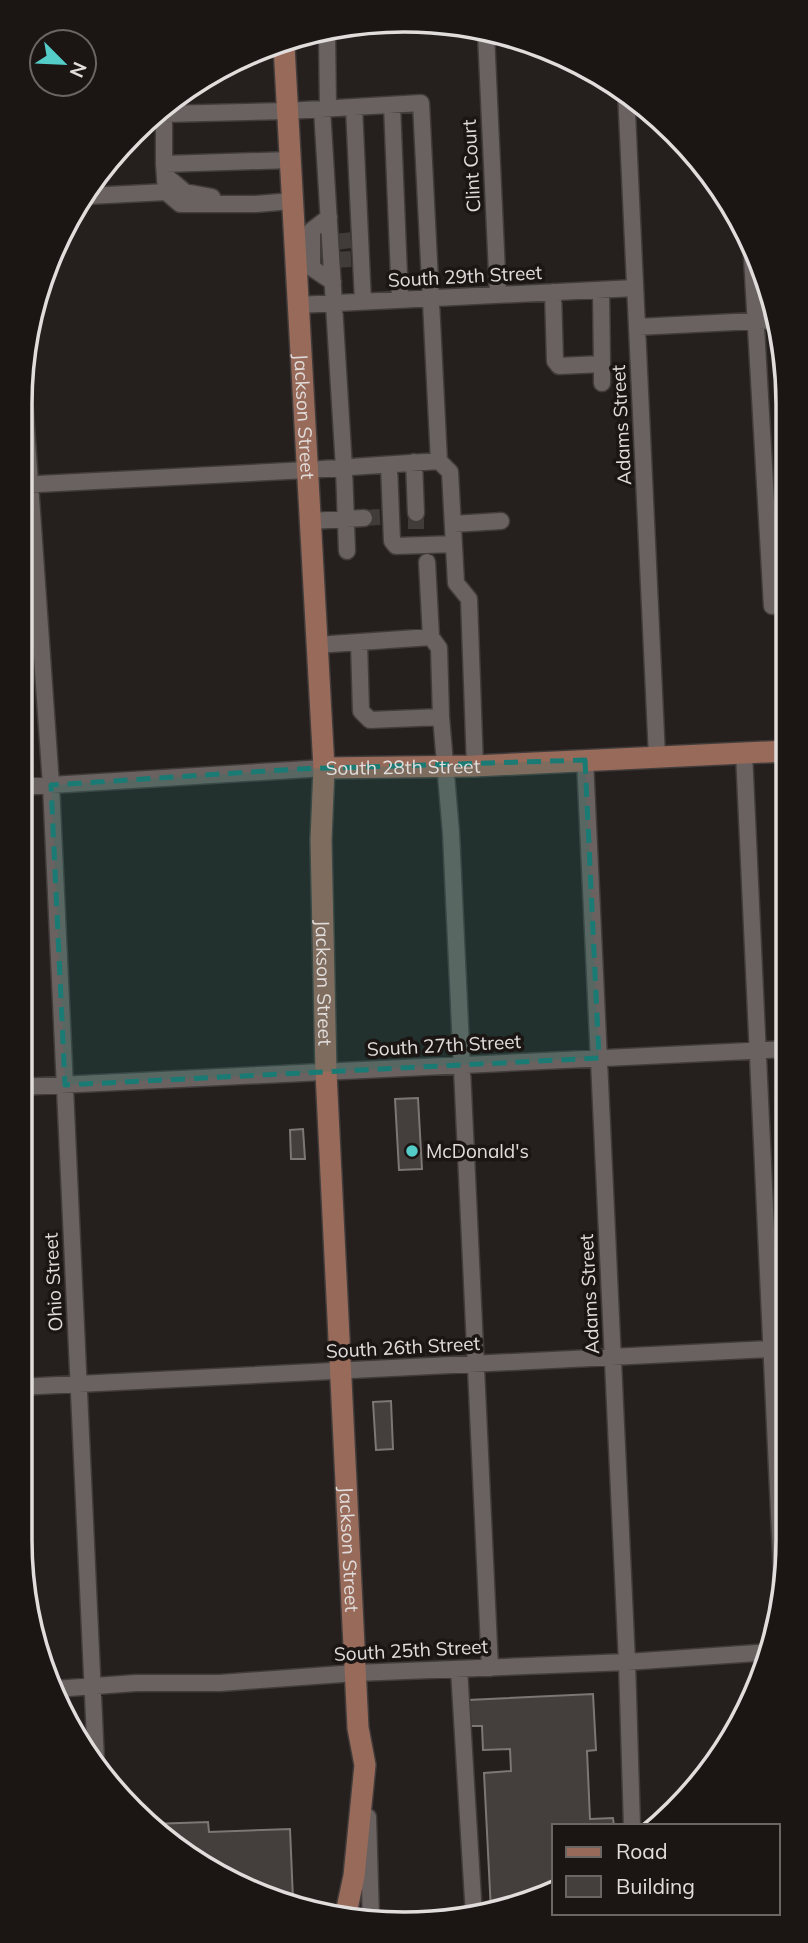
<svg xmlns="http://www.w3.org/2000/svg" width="808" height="1943" viewBox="0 0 808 1943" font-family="Mulish,sans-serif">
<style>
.building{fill:#443e3c;stroke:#7d7774;stroke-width:2}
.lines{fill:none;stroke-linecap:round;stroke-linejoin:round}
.minor-tunnel{stroke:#413c3a;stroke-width:16;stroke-dasharray:16 8;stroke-linecap:butt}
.minor-casing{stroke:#413c3b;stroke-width:19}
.major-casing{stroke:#413c3b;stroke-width:24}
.minor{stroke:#696260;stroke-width:16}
.major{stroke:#986a59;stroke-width:21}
.marked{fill:#1a7b74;fill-opacity:0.2;stroke:#1a7b74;stroke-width:5;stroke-dasharray:14 9;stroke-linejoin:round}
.poi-dot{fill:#54cdc8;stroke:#1b1614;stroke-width:2.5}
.labels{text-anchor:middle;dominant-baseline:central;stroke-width:7;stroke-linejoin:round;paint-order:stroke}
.street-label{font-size:19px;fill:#e1dddc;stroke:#1b1614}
.poi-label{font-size:19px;fill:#e1dddc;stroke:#1b1614;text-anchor:start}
.rim{fill:none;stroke:#e1dddc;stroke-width:3.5}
</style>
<rect width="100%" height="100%" fill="#251f1d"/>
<path class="building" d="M418,1098L422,1169L399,1170L395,1099Z
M303,1129L305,1159H291L290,1130Z
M391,1401L393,1449L376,1450L373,1402Z
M593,1694L596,1750L587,1751L590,1819L613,1818L614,1826H554V1885L491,1911L484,1773L511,1771L510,1749L483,1750L482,1726H469L468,1700Z
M208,1822L209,1832L290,1829L293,1899L212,1872L153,1824Z"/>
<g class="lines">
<path class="minor-tunnel" d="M335,242L352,240
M335,260L352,259
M416,513V537
M364,518L382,517"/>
<g class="minor-casing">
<path id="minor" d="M327,34L328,108
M486,34L498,295
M626,91L657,757
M392,105L400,300
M354,107L363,302
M322,109L344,468L347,551
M290,160L164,164L166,192L180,204H256L292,201
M165,175L185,192L212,197
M88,196L166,192
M329,217L312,230V268L333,282
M751,240L772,606
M553,292L555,361L559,366L602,364L601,290
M298,305L635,288
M637,327L775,320
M23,383L51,785L96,1761
M602,383V364
M439,461L450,472L456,583L469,599L475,766
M414,462L416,513
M389,465L392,541L396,546L454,544
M19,485L307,470L439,461L421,103L287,111L164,114V164
M310,521L364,518
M453,524L501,521
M427,562L431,637L439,648L441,717L451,833L490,1668
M359,643L361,711L370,720L441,717
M317,645L431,637
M744,753L782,1577
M585,760L627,1662L632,1826
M19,787L324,768
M19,1087L787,1049
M19,1387L788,1348
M459,1669L474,1916
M55,1689L136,1683H220L356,1673L627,1662L770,1652
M368,1817L371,1920"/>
</g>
<g class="major-casing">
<g id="major">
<path id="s1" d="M284,46L324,768L321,840L326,1072L358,1728L365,1765L354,1876L345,1918"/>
<path id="s2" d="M324,768L474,766L787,751"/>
</g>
</g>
<use href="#minor" class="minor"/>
<use href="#major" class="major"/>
</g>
<path class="marked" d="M585,760L599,1058L65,1085L51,785L298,769Z"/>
<circle class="poi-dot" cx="412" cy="1151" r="7"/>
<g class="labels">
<g class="street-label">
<text transform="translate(471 166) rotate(-93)">Clint Court</text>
<text transform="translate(465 276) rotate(-3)">South 29th Street</text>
<text stroke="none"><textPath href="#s1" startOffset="371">Jackson Street</textPath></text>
<text transform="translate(621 425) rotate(-93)">Adams Street</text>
<text stroke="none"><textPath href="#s2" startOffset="79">South 28th Street</textPath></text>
<text stroke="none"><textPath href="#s1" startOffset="938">Jackson Street</textPath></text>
<text transform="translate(444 1045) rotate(-3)">South 27th Street</text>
<text transform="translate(53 1282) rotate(-93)">Ohio Street</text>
<text transform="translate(589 1294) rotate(-93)">Adams Street</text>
<text transform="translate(403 1347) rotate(-3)">South 26th Street</text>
<text stroke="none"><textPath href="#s1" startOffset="1505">Jackson Street</textPath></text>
<text transform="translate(411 1650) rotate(-3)">South 25th Street</text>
</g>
<g class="poi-label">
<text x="426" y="1151">McDonald's</text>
</g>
</g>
<path d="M0 0H808V1943H0ZM404 32H404A372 372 0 0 1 776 404V1540A372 372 0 0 1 404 1912H404A372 372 0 0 1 32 1540V404A372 372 0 0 1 404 32Z" fill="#1b1614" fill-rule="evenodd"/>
<path class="rim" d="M404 32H404A372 372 0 0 1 776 404V1540A372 372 0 0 1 404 1912H404A372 372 0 0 1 32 1540V404A372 372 0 0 1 404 32Z"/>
<rect x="552" y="1824" width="228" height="91" fill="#1b1614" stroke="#6a6664" stroke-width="2"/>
<rect x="566" y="1847" width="35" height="10" fill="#986a59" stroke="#6a6664" stroke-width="2"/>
<text x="616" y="1859" font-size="21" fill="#e1dddc">Road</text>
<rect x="566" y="1876" width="35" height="21" fill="#443e3c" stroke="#6a6664" stroke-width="2"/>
<text x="616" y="1894" font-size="21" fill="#e1dddc">Building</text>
<g transform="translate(63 63) rotate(114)"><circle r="33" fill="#1b1614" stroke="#6a6664" stroke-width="2"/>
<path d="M0-5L12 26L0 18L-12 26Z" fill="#54cdc8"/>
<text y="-10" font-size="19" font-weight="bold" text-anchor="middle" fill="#e1dddc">N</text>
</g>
</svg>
